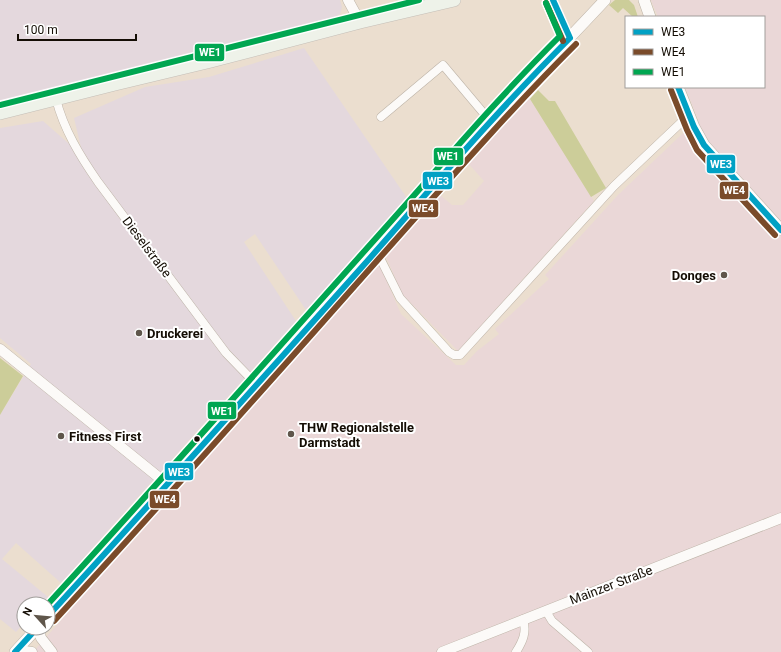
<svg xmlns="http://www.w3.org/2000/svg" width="781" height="652" viewBox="0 0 781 652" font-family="Roboto,sans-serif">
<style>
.commercial{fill:#e4d8dd}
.industrial{fill:#ead7d7}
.green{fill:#cccd99}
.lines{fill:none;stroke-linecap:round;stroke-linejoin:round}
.minor-casing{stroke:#bdb3a7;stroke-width:9}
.tertiary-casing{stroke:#bdb3a7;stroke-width:11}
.secondary-casing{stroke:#bdb3a7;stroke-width:12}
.primary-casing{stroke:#c4beb7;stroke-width:14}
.minor{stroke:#fcfaf8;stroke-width:8}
.tertiary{stroke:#fcfaf8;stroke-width:10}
.secondary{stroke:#fcfaf8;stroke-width:11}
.primary{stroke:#eef2e9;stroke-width:13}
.bus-1-casing{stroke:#fff;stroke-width:9}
.bus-2-casing{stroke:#fff;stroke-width:9}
.bus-3-casing{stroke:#fff;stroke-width:9}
.bus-1{stroke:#01a1c4;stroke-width:6}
.bus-2{stroke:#7a4b2a;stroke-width:6}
.bus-3{stroke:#00a651;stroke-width:6}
.poi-dot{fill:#5f564b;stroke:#fff;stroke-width:1.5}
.bus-dot{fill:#140d04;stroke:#fff;stroke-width:1.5}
.labels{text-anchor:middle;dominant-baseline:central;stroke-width:4;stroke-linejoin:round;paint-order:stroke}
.street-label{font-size:13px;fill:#140d04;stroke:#fff}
.poi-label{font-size:13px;font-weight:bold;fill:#140d04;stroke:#fff;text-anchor:start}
.line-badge{stroke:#fff;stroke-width:1.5}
.badge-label{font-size:11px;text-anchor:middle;font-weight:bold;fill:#fff}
</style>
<rect width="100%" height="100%" fill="#ebdecf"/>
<path class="commercial" d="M0,0H340L342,7L340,14L334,18L0,101Z
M304,48L409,201L306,310L255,234L244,242L296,321L61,583L16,543L2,559L48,597L42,604H24V623L16,632L0,619V415L31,364L0,338V128L43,121L83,156L74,118L145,87L209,77Z"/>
<path class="industrial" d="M651,0H781V652H33L378,261L401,314L456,365H464L477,351L499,334L495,329L549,279L545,275L618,195L680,136L699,122L685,87H764V17H658Z
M528,96L594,201L458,351L402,294L387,259L383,255L439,194L452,205H463L484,181L467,162Z"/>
<path class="green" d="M615,0H629L634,5L638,17H633L623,8L618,13L609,5Z
M538,90L549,101H555L606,188L591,197L530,99Z
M0,358L23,376L0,415Z"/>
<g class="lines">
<g class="minor-casing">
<path id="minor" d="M56,99C64,130 80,156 98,182L226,353L256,384
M381,117L443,65L491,122
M374,252L381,260L400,298L449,352L454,355H460L614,186L689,115
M546,611L552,621L588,652
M516,652C523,641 527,632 523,619"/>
</g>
<g class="tertiary-casing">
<path id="tertiary" d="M348,0L360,22
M0,349L167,484
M38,628L41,638L52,652
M17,650L32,652
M442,652L781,518"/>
</g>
<g class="secondary-casing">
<path id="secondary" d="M644,0L650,17
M678,87L694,127L704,145L781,230
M48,616C197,453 342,286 491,122C528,80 567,41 605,0
M15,652L37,628"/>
</g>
<g class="primary-casing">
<path id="primary" d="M0,113L115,84L211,61L360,22L454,0"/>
</g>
<use href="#minor" class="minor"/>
<use href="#tertiary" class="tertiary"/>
<use href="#secondary" class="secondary"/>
<use href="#primary" class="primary"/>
<g class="bus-1-casing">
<path id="bus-1" d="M553,0L570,38
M678,87L694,127L704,145L781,230
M48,616C156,498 263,378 370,258C435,184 500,108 570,38
M15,652L37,628"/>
</g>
<g class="bus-2-casing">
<path id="bus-2" d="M546,3L563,41
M671,90L687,130L697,150L775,235
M54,621C162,503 269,383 375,263C441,189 506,114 576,44"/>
</g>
<g class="bus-3-casing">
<path id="bus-3" d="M0,105L419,0
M48,604C156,486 262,366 369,246C432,176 493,103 560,36L546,3"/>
</g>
<use href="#bus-1" class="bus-1"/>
<use href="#bus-2" class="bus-2"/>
<use href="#bus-3" class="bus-3"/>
</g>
<g class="poi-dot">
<circle cx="724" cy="275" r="4"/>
<circle cx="139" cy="333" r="4"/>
<circle cx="291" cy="434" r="4"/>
<circle cx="61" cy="436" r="4"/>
</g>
<circle class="bus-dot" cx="197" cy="439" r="3.5"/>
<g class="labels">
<g class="street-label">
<text transform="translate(147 247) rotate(53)">Dieselstraße</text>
<text transform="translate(611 585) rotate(-21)">Mainzer Straße</text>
</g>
<g class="poi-label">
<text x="716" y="275" text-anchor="end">Donges</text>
<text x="147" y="333">Druckerei</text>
<text x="299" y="427">THW Regionalstelle<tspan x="299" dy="15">Darmstadt</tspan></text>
<text x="69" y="436">Fitness First</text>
</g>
</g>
<g class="line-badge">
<rect x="194" y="43" width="31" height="19" rx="4" fill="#00a651"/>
<rect x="433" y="147" width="31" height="19" rx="4" fill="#00a651"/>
<rect x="706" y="154" width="30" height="20" rx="4" fill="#01a1c4"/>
<rect x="422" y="171" width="31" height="19" rx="4" fill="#01a1c4"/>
<rect x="719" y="181" width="30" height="19" rx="4" fill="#7a4b2a"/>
<rect x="408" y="199" width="31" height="19" rx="4" fill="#7a4b2a"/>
<rect x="207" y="401" width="30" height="19" rx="4" fill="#00a651"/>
<rect x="164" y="462" width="30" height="19" rx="4" fill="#01a1c4"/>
<rect x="149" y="490" width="31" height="19" rx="4" fill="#7a4b2a"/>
</g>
<g class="badge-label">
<text x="210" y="56">WE1</text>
<text x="448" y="160">WE1</text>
<text x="721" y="168">WE3</text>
<text x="438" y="185">WE3</text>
<text x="734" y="194">WE4</text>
<text x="423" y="212">WE4</text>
<text x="222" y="415">WE1</text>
<text x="179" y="476">WE3</text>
<text x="165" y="503">WE4</text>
</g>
<rect x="625" y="16" width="140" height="72" fill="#ffffff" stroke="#a19e9b"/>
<rect x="633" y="29" width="20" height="6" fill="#01a1c4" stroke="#a19e9b"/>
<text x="661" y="36" font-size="12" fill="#140d04">WE3</text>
<rect x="633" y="49" width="20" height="6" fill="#7a4b2a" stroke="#a19e9b"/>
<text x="661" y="56" font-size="12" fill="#140d04">WE4</text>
<rect x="633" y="69" width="20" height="6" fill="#00a651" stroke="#a19e9b"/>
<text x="661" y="76" font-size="12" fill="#140d04">WE1</text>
<g transform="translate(36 616) rotate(297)"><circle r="19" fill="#ffffff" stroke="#a19e9b"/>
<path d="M0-3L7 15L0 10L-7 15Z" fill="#5f564b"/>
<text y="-6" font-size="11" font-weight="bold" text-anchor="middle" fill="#140d04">N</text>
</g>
<path d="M18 34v6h118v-6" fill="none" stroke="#140d04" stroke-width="2"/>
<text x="24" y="34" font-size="12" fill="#140d04" stroke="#ffffff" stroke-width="3" paint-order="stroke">100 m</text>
</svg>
